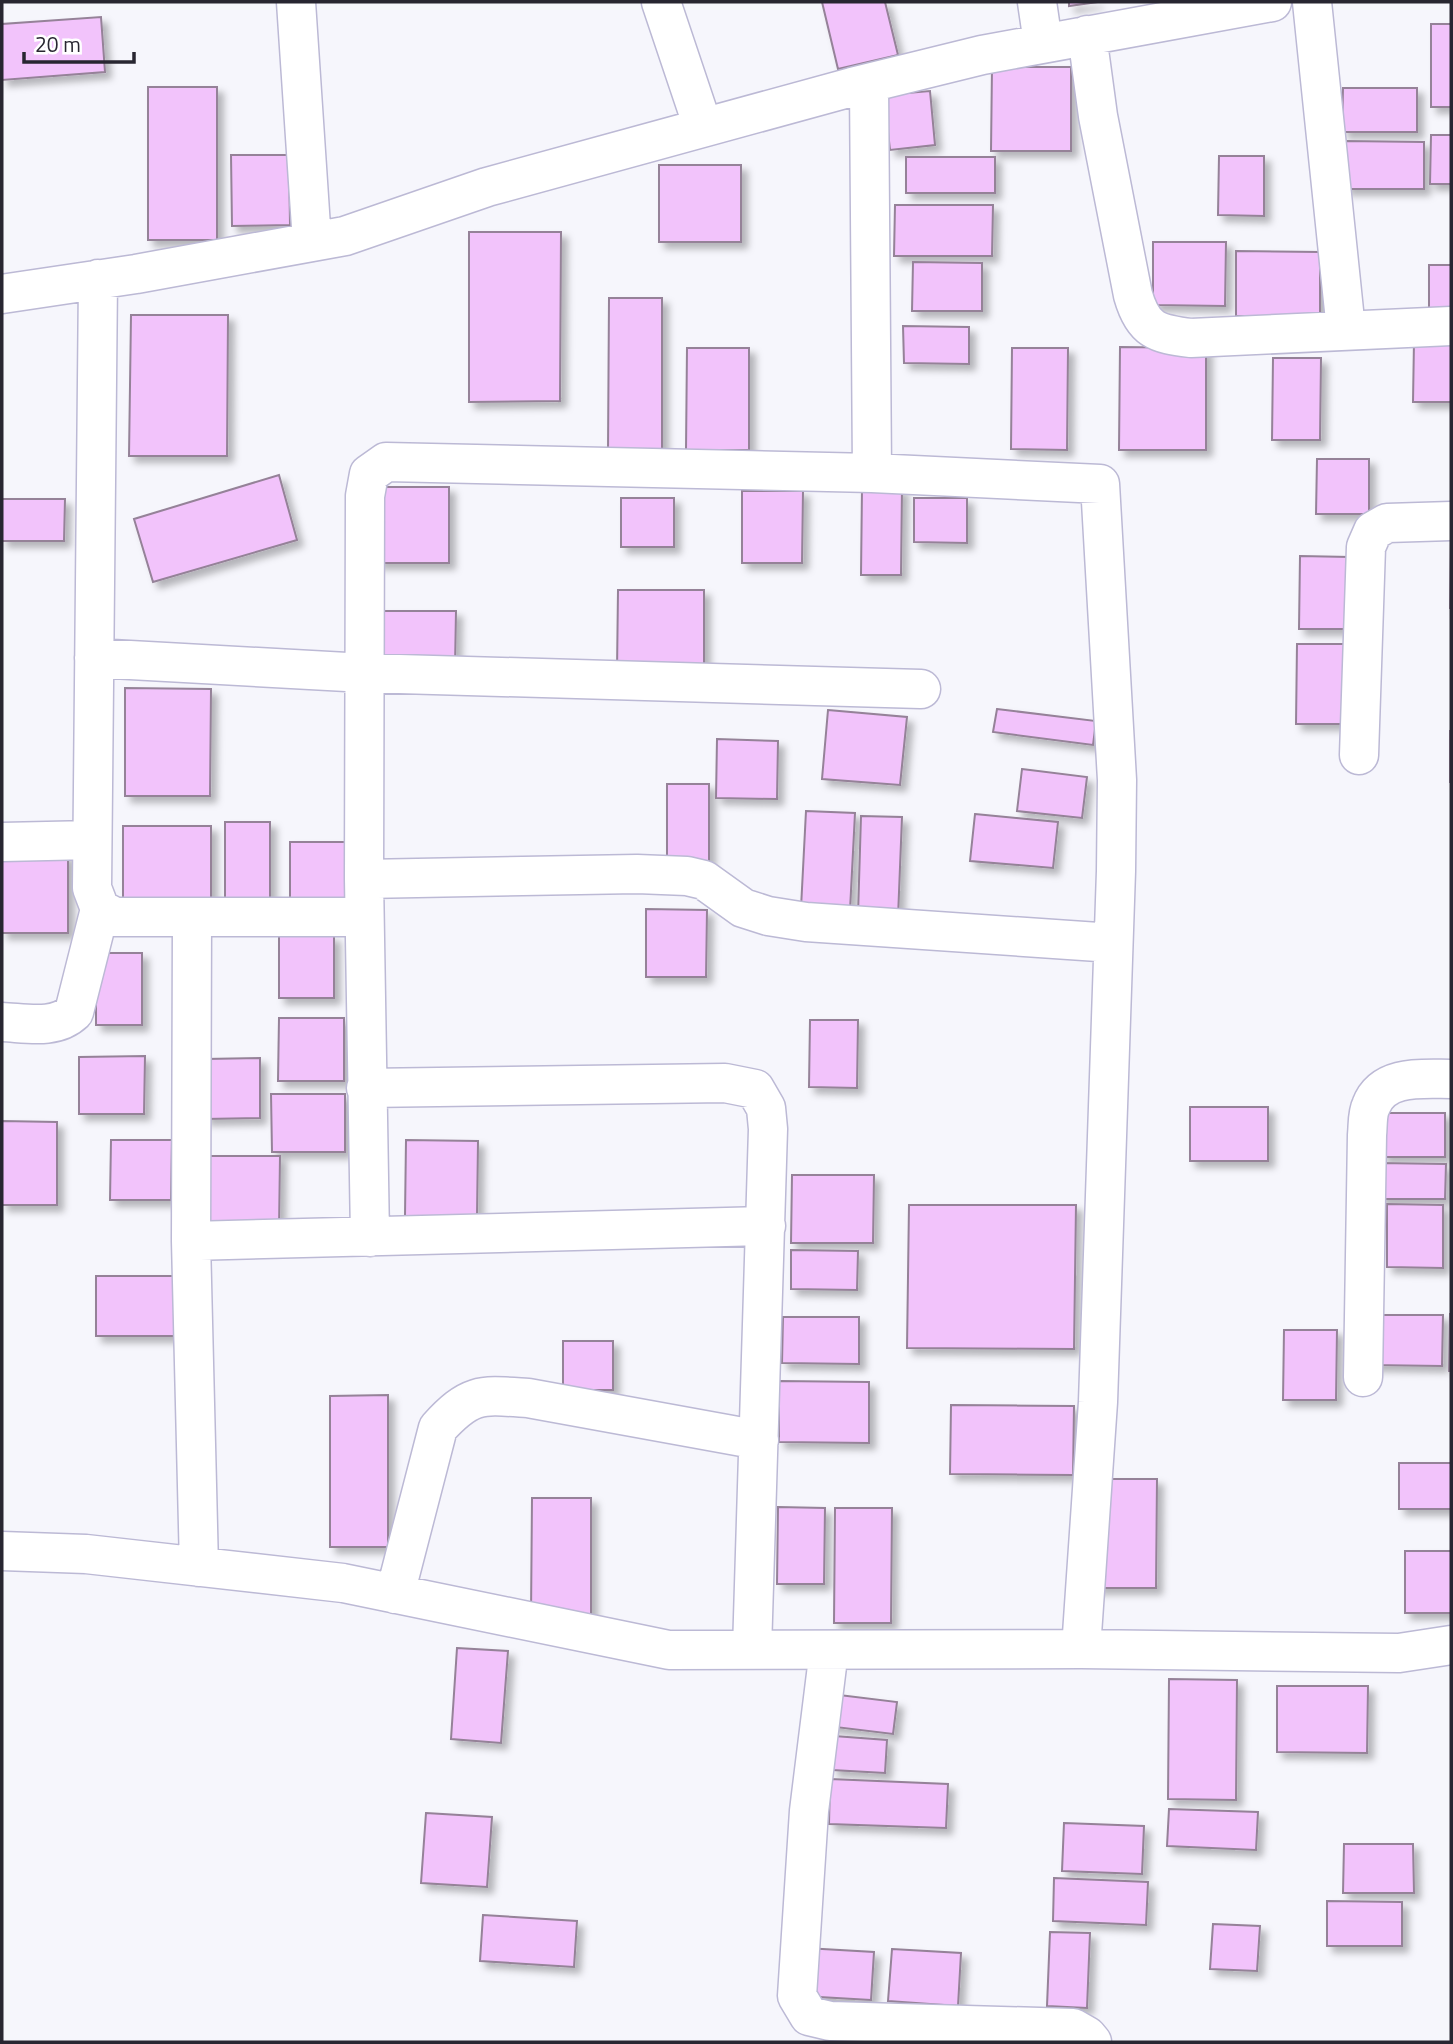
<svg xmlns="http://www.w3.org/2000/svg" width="1453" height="2044" viewBox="0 0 1453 2044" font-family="'Titillium Web',sans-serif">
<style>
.building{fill:#f2c3fb;stroke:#958298;stroke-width:2;filter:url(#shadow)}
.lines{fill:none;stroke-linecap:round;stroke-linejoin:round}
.minor-casing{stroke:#bcb9d5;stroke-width:41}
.minor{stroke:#fff;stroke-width:38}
</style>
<defs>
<filter id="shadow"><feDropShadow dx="6" dy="6" stdDeviation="3.5" flood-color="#0004"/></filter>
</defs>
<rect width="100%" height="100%" fill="#f6f6fc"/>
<path class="building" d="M822,2H885L898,55L838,69Z
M1069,2H1098L1069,6Z
M101,17L105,72L2,80V24Z
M1431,24H1451V107H1431Z
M992,67H1071V151H991Z
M148,87H217V240H148Z
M1343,88H1417V132H1342Z
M930,91L935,145L890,150L884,95Z
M1431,135H1451V184H1430Z
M1345,141L1424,142V189H1344Z
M231,155H289L290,225L232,226Z
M1219,156H1264V216L1218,215Z
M906,157H995V193H906Z
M659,165H741V242H659Z
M895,205H993L992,256H894Z
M469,232H561L560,401L469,402Z
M1153,242H1226L1225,306L1153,305Z
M1236,251L1320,252V316H1236Z
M913,262L982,263V311H912Z
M1429,265H1451V313H1429Z
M609,298H662V452L608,451Z
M131,315H228L227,456H129Z
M903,326L969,327V364L904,363Z
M1414,341H1451V402H1413Z
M1120,347L1206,348V450H1119Z
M687,348H749V450H686Z
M1012,348H1068L1067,450L1011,449Z
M1273,358H1321L1320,440H1272Z
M1317,459H1369V514H1316Z
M279,475L297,540L153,582L134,519Z
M376,487H449V563H376Z
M862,488H902L901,575H861Z
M742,491H803L802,563H742Z
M621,498H674V547H621Z
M914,498H967V543L914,542Z
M2,499H65L64,541H2Z
M1451,539V608H1450Z
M1300,556L1350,557L1349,629H1299Z
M618,590H704V671H617Z
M378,611H456L455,666H378Z
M1297,644H1349V724H1296Z
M125,688L211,689L210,796H125Z
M997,709L1096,721L1093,745L993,732Z
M828,710L907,717L900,785L822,779Z
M1450,731H1451V782H1450Z
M717,739L778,741L777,799L716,798Z
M1022,769L1087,777L1082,818L1017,811Z
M667,784H709V862L667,861Z
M806,811L855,813L850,910L801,908Z
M975,814L1058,822L1053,868L970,861Z
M861,816L902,817L898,917L858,915Z
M225,822H270V900H225Z
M123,826H211V898H123Z
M290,842H355V903L290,902Z
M2,854H68V933H2Z
M646,909L707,910L706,977H646Z
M279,936H334V998H279Z
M96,953H142V1025H96Z
M279,1018H344V1081H278Z
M810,1020H858L857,1088L809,1087Z
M145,1056L144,1114H79V1057Z
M260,1058V1118L204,1119L205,1059Z
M271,1094H345V1152H272Z
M1190,1107H1268V1161H1190Z
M1381,1113H1445V1157H1381Z
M2,1121L57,1122V1205H2Z
M111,1140H172L171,1200H110Z
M406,1140L478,1141L477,1216H405Z
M208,1156H280L279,1230H208Z
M1378,1163L1446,1164L1445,1199H1378Z
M792,1175H874L873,1243H791Z
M1387,1204L1443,1205V1268L1387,1267Z
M909,1205H1076L1074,1349L907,1348Z
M791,1250L858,1251L857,1290L791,1289Z
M96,1276H175V1336H96Z
M1450,1314H1451V1371H1449Z
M1370,1315H1443L1442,1366L1370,1365Z
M783,1317H859V1364L782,1363Z
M1284,1330H1337L1336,1400H1283Z
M563,1341H613V1390H563Z
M779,1381L869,1382V1443L779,1442Z
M388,1395V1547H330V1396Z
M951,1405L1074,1406L1073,1475L950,1474Z
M1399,1463H1451V1509H1399Z
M1095,1479H1157L1156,1588H1095Z
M532,1498H591V1616H531Z
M778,1507L825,1508L824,1584H777Z
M835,1508H892L891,1623H834Z
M1405,1551H1451V1613H1405Z
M457,1648L508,1651L501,1743L451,1739Z
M1169,1679L1237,1680L1236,1800L1168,1799Z
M1277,1686H1368L1367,1753L1277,1752Z
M831,1694L897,1702L893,1734L827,1726Z
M834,1736L887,1740L885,1773L832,1770Z
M830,1779L948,1784L946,1828L829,1824Z
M1169,1809L1258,1812L1256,1850L1167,1846Z
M426,1813L492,1817L487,1887L421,1883Z
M1064,1823L1144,1826L1142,1874L1062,1871Z
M1344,1844H1413L1414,1893H1343Z
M1054,1878L1148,1882L1146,1925L1053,1921Z
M1327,1901L1402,1902V1946H1327Z
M483,1915L577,1921L574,1967L480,1961Z
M1213,1924L1260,1926L1257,1971L1210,1969Z
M1050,1932L1090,1933L1087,2008L1047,2006Z
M805,1948L874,1952L871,2000L802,1996Z
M892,1949L961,1953L958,2006L888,2001Z"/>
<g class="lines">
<g class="minor-casing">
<path id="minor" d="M296,2L312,242
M661,2L703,127
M1037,2L1043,43
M1312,2L1346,330
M1087,35L1098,116L1133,295C1143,330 1156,334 1191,338L1451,326
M869,84L872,473
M98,279L92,888L100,909L115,917H364
M2,294L136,274L345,236L487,187L852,87L982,55L1272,2
M94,658L365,673L921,689
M1359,755L1366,547L1373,531L1387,523L1451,521
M2,842L92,840
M364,879L637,874L687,876L704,880L743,908L768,916L806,922L1113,943
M192,918L191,1241L199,1567
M2,1022C26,1023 55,1030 74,1012L100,909
M366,1088L725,1083L755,1089L766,1108L768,1129L752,1650
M370,1237L364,879L365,496L369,474L386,462L872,473L1100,484L1117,780L1116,871L1098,1402L1081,1649
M191,1241L766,1226
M1363,1377L1367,1135C1368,1126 1367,1114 1371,1106C1383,1074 1423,1079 1451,1079
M2,1551L86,1554L343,1583L669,1650L1081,1649L1399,1653L1451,1645
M395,1594L438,1428C471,1392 481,1395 528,1398L759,1440
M829,1650L809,1811L797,1996L809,2016L830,2021L1073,2028L1087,2036L1092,2042"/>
</g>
<use href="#minor" class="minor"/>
</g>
<rect width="1453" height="2044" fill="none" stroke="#282631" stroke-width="7"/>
<path d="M24 52v10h110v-10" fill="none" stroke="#282631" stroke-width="3.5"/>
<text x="35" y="52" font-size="21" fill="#282631" stroke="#ffffff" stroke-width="5" paint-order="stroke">20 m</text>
</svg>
